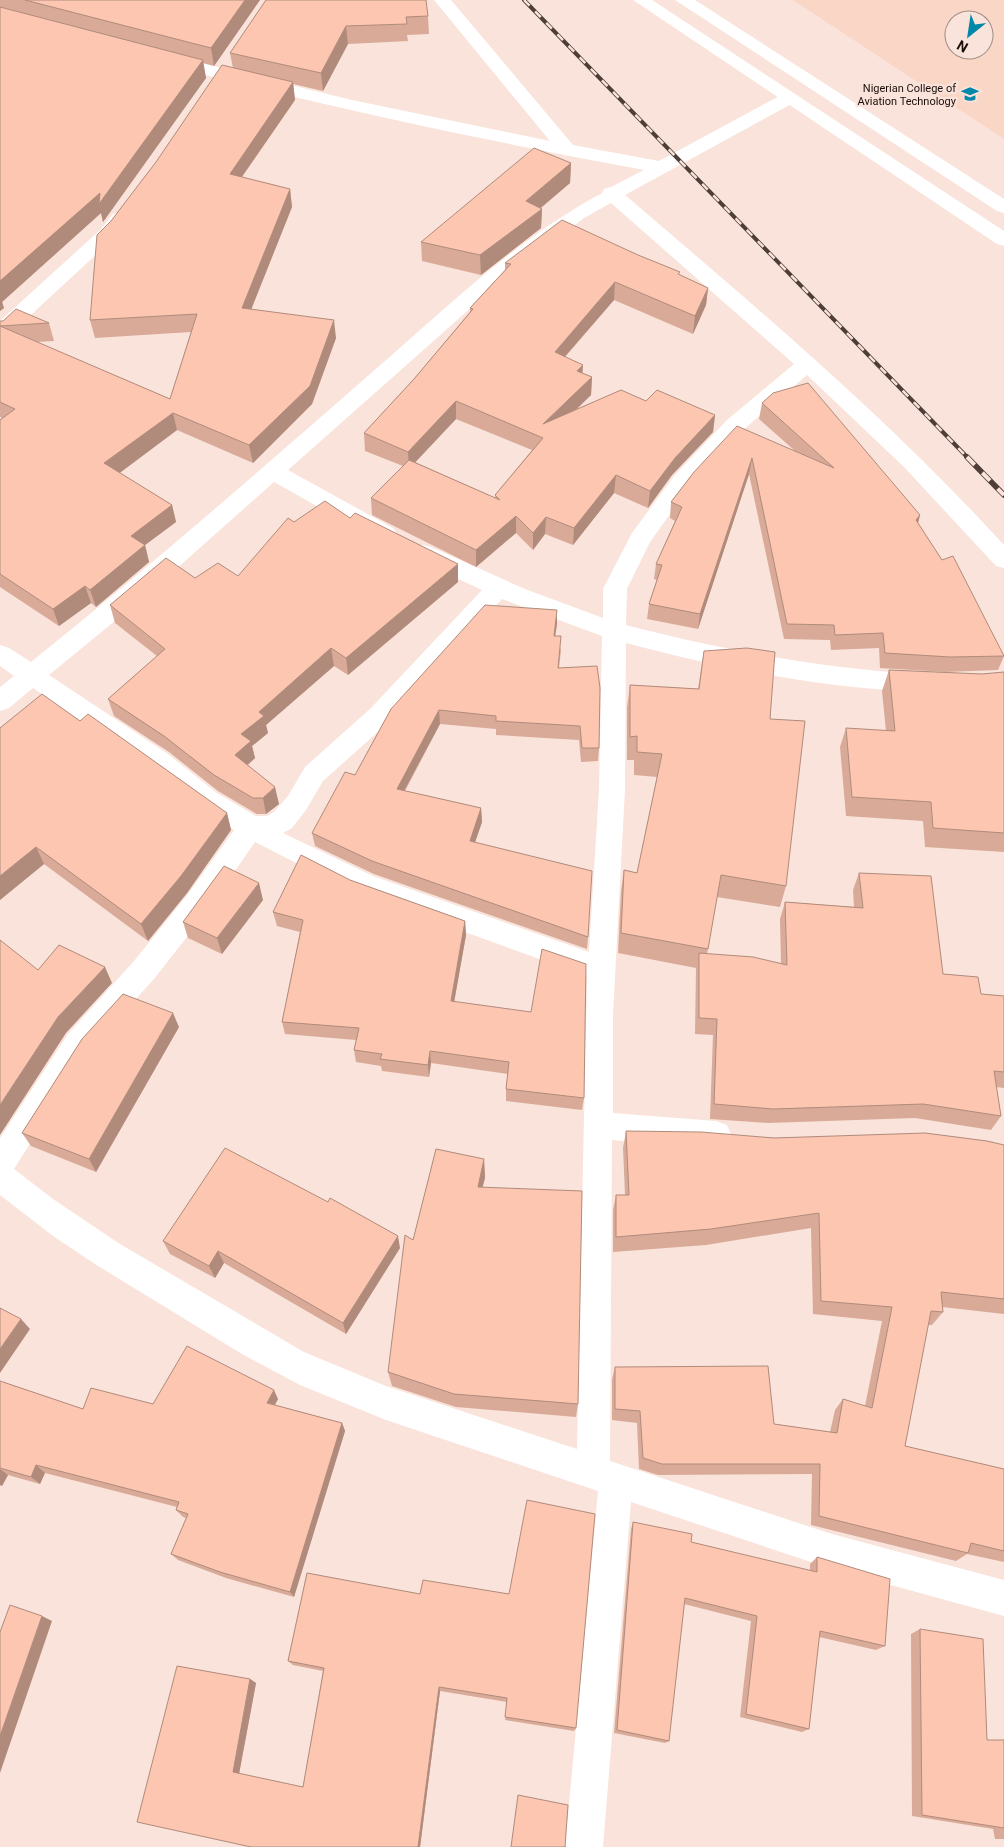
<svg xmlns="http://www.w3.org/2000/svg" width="1004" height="1847" viewBox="0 0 1004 1847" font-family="Roboto,sans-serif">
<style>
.built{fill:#fad6c7;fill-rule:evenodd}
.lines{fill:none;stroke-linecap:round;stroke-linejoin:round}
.minor{fill:#fff;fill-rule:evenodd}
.trunk{fill:#fff;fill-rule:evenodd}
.rail-far1-casing{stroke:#4d3e38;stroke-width:4}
.rail-casing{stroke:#4d3e38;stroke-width:5.5}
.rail-far1{stroke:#fae3da;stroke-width:2.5;stroke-dasharray:8;stroke-linecap:butt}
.rail{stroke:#fae3da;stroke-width:4;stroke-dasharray:11;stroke-linecap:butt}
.wall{fill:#d9aa98;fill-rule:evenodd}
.shaded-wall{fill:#b08b7c}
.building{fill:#fcc6b1;stroke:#b08b7c}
.labels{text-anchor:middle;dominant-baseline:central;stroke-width:4.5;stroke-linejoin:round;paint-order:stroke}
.far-poi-label{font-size:11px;fill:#1a0e09;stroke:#fae3da;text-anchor:end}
</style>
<rect width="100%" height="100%" fill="#fae3da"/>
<path class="built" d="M793,0H1004V139ZM954,20H984V50H954Z"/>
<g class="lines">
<path class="minor" d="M434,0H451L573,145L659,161L783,94H795L798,98L795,102L625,195C756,307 888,418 1004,545V568L996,566L904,467L807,375L743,430L690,486L650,542L627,589L626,625C718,649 828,670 923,674L932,676L935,683L932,690L923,692C828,689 718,668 626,643L625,789L613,1015V1113L716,1121L727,1125L731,1135L727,1145L716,1149L612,1140L610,1461L832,1534L1004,1580V1616L832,1569L631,1502L603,1847H565L598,1491L386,1420L300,1385L242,1354L98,1266L53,1236L0,1195V1138L68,1034L134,961L188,894L234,830L199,807L150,768L33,688L9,708L0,711V687L14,676L0,666V645L9,648L31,662C147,569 258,472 370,374C444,310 516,239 602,193L604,189L611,187L644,170C482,140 322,106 163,64L160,60L163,56L169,55L352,100L550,141ZM611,203L794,364L727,420L674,476L632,533L603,589V618L525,589L431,547L423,545L415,547L411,553L415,559L482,590L371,708L305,767L288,796L274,812L267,816H256L217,793L168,754L49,675L149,593L274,482L377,540L385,542L393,540L397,534L393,528L288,470L499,283L584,218ZM502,599L602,636L599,789L589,952L373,876L283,833L292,828L306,810L323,781L389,722ZM255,842L353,892L587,976L577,1449L386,1386L304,1352L120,1244L53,1199L14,1169L88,1052L154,979L208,910Z
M120,212L127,214L130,218L114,238L7,337L0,339V321L100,230L113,214Z"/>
<path class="trunk" d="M633,0H652L1004,231V246L997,244Z
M675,0H695L1004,199V213L997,211Z"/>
<g class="rail-far1-casing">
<path id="rail-far1" d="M524,0L968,458"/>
</g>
<g class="rail-casing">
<path id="rail" d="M967,457L1004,495"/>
</g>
<use href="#rail-far1" class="rail-far1"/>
<use href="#rail" class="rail"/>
</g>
<path class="wall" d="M0,0H260L214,66L203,63L206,78L103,222L101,213L2,302L4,308L0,311Z
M266,0L428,16L429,34L407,35L408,41L348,44L323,91L293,84L295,100L242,177L290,189L292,207L251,309L336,338L312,404L253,463L177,430L119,473L172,505L176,522L145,545L149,562L96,607L91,603L59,626L0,587V420L2,418L0,417V321L49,323L54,341L36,342L170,399L191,332L95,338L90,320L111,221L233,68L230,53Z
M571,163L570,183L541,208L542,209L541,228L481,275L422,261L421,242Z
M505,263L680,275L708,288L706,305L693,334L614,300L565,357L582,373L592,377L591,395L576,410L646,401L715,415L713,432L672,475L648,508L614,493L573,545L545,534L533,550L516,533L476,567L372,515L371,498L403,466L365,451L364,433L414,379L470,312V308L505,270ZM456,419L532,450L495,495V498L415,462Z
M762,403L920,515L918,523L1004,656L998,670L945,672L880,668L879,648L831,650L830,640L784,639L749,474L698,629L647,619L649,604L657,580L654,579L656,564L675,521L670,518L671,502L694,472L794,450L759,419Z
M350,518L458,564V582L348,675L334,666L266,725L268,733L252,746L255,758L248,765L279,804L266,814H257L218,791L169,752L114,716L108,699L157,656L115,623L110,605L195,578L238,576L294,522Z
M557,624L555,636L561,650L559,668L599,748L598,761L581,762L579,740L496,735V729L440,724L405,791L481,808L482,822L475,842L588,937L587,949L374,874L315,846L312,833L355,775L391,709Z
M704,651L770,719L786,886L780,907L717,897L707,954L781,963L780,919L785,902L854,907L853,890L859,873L943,974L981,994L1004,996V1088L996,1087L1001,1116L991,1130L915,1118L768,1123L710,1119L713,1035L695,1034L696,968L618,953L621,891L624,870L637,873L657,777L634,775V760H627V708L630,685L698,689Z
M889,670L982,674L1004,672V852L925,847L923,821L846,816L840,747L846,728L886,731L882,691Z
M80,721L227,813L231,830L187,893L148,941L44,864L0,900Z
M350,880L465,921L466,935L454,1002L584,1098L582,1110L506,1101V1089L508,1074L431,1063L429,1077L382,1071L381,1066L356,1062L354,1050L356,1040L285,1034L282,1022L300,932L277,926L273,912Z
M263,900L222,954L188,938L183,922Z
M179,1027L96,1172L31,1146L22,1133Z
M626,1131L774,1138L1004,1145V1314L942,1307L943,1312L932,1325H928L905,1446L1004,1469V1562L967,1554L956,1561L811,1525L812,1474L658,1475L639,1469L637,1423L612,1420V1379L615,1367L774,1424L830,1432L835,1410L843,1399L865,1406L882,1321L813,1314L811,1228L706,1245L613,1252V1210L616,1195H625L623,1148Z
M484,1159L485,1178L482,1187L578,1404L576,1417L456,1407L392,1386L388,1372L413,1240Z
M163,1241L400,1248L346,1334L224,1263L215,1278L170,1254Z
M0,1381L83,1409L153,1404L278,1399L275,1405L342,1423L345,1431L294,1597L226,1578L178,1560L171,1554L186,1518L183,1517L176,1510L177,1507L45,1473L40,1484L8,1475L2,1486L0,1485Z
M633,1522L691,1542L810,1571V1564L817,1557L885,1646L876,1650L819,1637L809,1729L802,1732L740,1717L751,1621L684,1604L669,1741L665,1743L614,1733L631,1529Z
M307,1573L576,1728L574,1731L505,1720L507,1702L440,1691L420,1847L137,1822L250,1679L256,1683L239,1774L303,1787L323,1671L293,1665L288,1661Z
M920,1629L987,1740H1004V1839H995L993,1829L912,1816L911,1634Z"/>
<path class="shaded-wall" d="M245,0H260L214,66L211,48Z
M346,26L348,44L323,91L321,73Z
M203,60L206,78L103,222L101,213L2,302L4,308L0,311V281Z
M293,82L295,100L232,191L230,174Z
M571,163L570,183L525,221L526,201Z
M290,189L292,207L245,325L242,308Z
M542,209L541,228L481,275L480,255Z
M615,282L614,300L554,369L555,352Z
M708,288L706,305L693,334L695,316Z
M334,320L336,338L312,404L253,463L249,445Z
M583,365L582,382L577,371Z
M592,377L591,395L543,441V424Z
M456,401V419L409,469L408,452Z
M173,413L177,430L109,481L104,463Z
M715,415L713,432L672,475L648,508L650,491L675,458Z
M752,458L749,474L698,629L700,614Z
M616,475L614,493L573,545L574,528Z
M172,505L176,522L145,545L149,562L96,607L90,590L131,536Z
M920,515L916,531V520Z
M516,516V533L476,567V550Z
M546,517L545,534L533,550V533Z
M458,564V582L348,675L346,658Z
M85,586L91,603L59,626L53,609Z
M557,610V624L553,650L554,636Z
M331,648L334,666L266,725L268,733L252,746L255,758L239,772L235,755L241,734L259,712Z
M439,710L440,724L398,802L397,789Z
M275,787L279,804L266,814L263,798Z
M481,808L482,822L471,854L470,841Z
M227,813L231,830L187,893L148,941L141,924Z
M36,847L44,864L0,900V876Z
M259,883L263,900L222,954L217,938Z
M465,921L466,935L452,1014L451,1001Z
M105,967L112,983L66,1033L0,1135V1105L58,1017Z
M173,1013L179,1027L96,1172L89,1159Z
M430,1051L431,1063L429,1077L428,1065Z
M484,1159L485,1178L478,1205V1187Z
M398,1236L400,1248L346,1334L343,1323Z
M218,1251L224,1263L215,1278L209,1266Z
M21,1319L30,1329L0,1373V1349Z
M274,1390L278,1399L271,1411L267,1403Z
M342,1423L345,1431L294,1597L290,1592Z
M36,1465L45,1473L40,1484L31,1477Z
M0,1469L8,1475L2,1486L0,1485Z
M42,1616L52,1621L0,1773V1736Z
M250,1679L256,1683L239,1774L233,1772Z
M439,1687L440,1691L420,1847H418Z"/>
<path class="building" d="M25,0H245L211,48Z
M266,0H426L428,16L406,17L407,24L346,26L321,73L230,53Z
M0,7L203,60L99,204L100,193L0,281Z
M222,65L293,82L230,174L290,189L242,308L334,320L310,386L249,445L173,413L104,463L172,505L131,536L145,545L90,590L85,586L53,609L0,574V420L15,409L0,402V326L170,399L197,314L90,320L97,235L111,221L156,162Z
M534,148L571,163L526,201L542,209L480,255L421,242Z
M562,220L638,255L680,272L678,274L708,288L695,316L615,282L555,352L583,365L577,371L592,377L543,424L621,390L646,401L657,390L715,415L675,458L650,491L616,475L574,528L546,517L533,533L516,516L476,550L371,498L409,460L500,500L495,495L543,438L456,401L408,452L364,433L414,379L473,309L470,308L511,264L505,263Z
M16,309L49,323L0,326V321H3Z
M808,383L920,515L916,520L942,560L953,556L1004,656L950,657L885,653L883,633L835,635L834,625L787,624L752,458L700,614L649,604L662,565L656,564L682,507L671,502L694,472L737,426L834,468L762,403L773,393Z
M325,501L350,518L355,513L458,564L346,658L331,648L259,712L264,716L241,734L251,741L235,755L275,787L263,798H253L214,775L164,736L108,699L165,649L110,605L166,558L195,578L218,563L238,576L288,518L294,522Z
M485,605L557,610L554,636H561L558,668L597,666L600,688L599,748H582L580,726L496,721V716L439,710L397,789L481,808L470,841L592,871L588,937L372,861L312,833L345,772L355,775L391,709Z
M747,648L775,652L770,719L805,721L786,886L721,875L708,949L621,933L624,870L637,873L662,754L637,752V736L630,737V685L699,689L704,651Z
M889,670L982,674L1004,672V833L933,828L931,802L852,797L846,728L895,731Z
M42,694L80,721L88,714L227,813L181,876L141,924L36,847L0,876V728Z
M301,855L350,880L465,921L451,1001L531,1012L542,949L586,964L584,1098L506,1089L509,1062L430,1051L428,1065L380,1059L382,1054L354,1050L359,1028L282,1022L303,920L273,912Z
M224,866L259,883L217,938L183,922Z
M859,873L931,876L943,974L978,977L981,994L1004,996V1072L994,1071L1001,1116L923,1104L773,1109L714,1104L717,1019L699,1018V953L753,957L787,965L785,902L863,908Z
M0,940L38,970L59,945L105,967L58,1017L0,1105Z
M123,994L173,1013L89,1159L22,1133L82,1039Z
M626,1131L701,1132L774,1138L925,1133L987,1141L1004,1145V1299L941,1292L943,1312L931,1311L905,1446L1004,1469V1551L971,1543L968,1553L819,1516L820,1464H662L643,1458L640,1411L615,1409V1367L768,1366L774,1424L837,1433L843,1399L872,1408L892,1307L821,1301L819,1213L711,1229L616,1237V1195H629Z
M225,1148L328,1202L330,1198L398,1236L343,1323L218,1251L209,1266L163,1241Z
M436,1149L484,1159L478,1187L582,1191L578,1404L454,1394L388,1372L405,1235L413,1240Z
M0,1308L21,1319L0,1349Z
M187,1346L274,1390L267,1403L342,1423L290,1592L220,1572L171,1554L188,1514L176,1510L179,1502L36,1465L31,1477L0,1468V1381L83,1409L91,1388L153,1404Z
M527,1500L595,1514L576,1728L505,1717L507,1698L439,1687L418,1847H251L137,1822L177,1666L250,1679L233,1772L303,1787L324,1668L288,1661L307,1573L420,1594L423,1580L509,1594Z
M633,1522L692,1534L691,1542L817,1572V1557L890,1579L885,1646L820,1631L809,1729L746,1714L757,1616L685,1598L669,1741L617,1730Z
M10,1605L42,1616L0,1736V1632Z
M920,1629L983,1639L987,1740H1004V1828L922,1815Z
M518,1795L568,1805L565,1847H566H511Z"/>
<defs>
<g id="school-bare" transform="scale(1.35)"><path d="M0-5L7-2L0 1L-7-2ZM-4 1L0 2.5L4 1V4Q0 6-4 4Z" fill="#0087a9" stroke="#fae3da" stroke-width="2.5" paint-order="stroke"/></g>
</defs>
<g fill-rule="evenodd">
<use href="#school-bare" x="970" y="94"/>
</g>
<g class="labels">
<g class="far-poi-label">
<text x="956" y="88">Nigerian College of<tspan x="956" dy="13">Aviation Technology</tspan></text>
</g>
</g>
<g transform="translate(969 35) rotate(210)"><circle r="24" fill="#fae3da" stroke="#a08e86"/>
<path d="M0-4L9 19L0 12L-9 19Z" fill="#0087a9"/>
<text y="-8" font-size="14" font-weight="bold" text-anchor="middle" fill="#1a0e09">N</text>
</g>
</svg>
